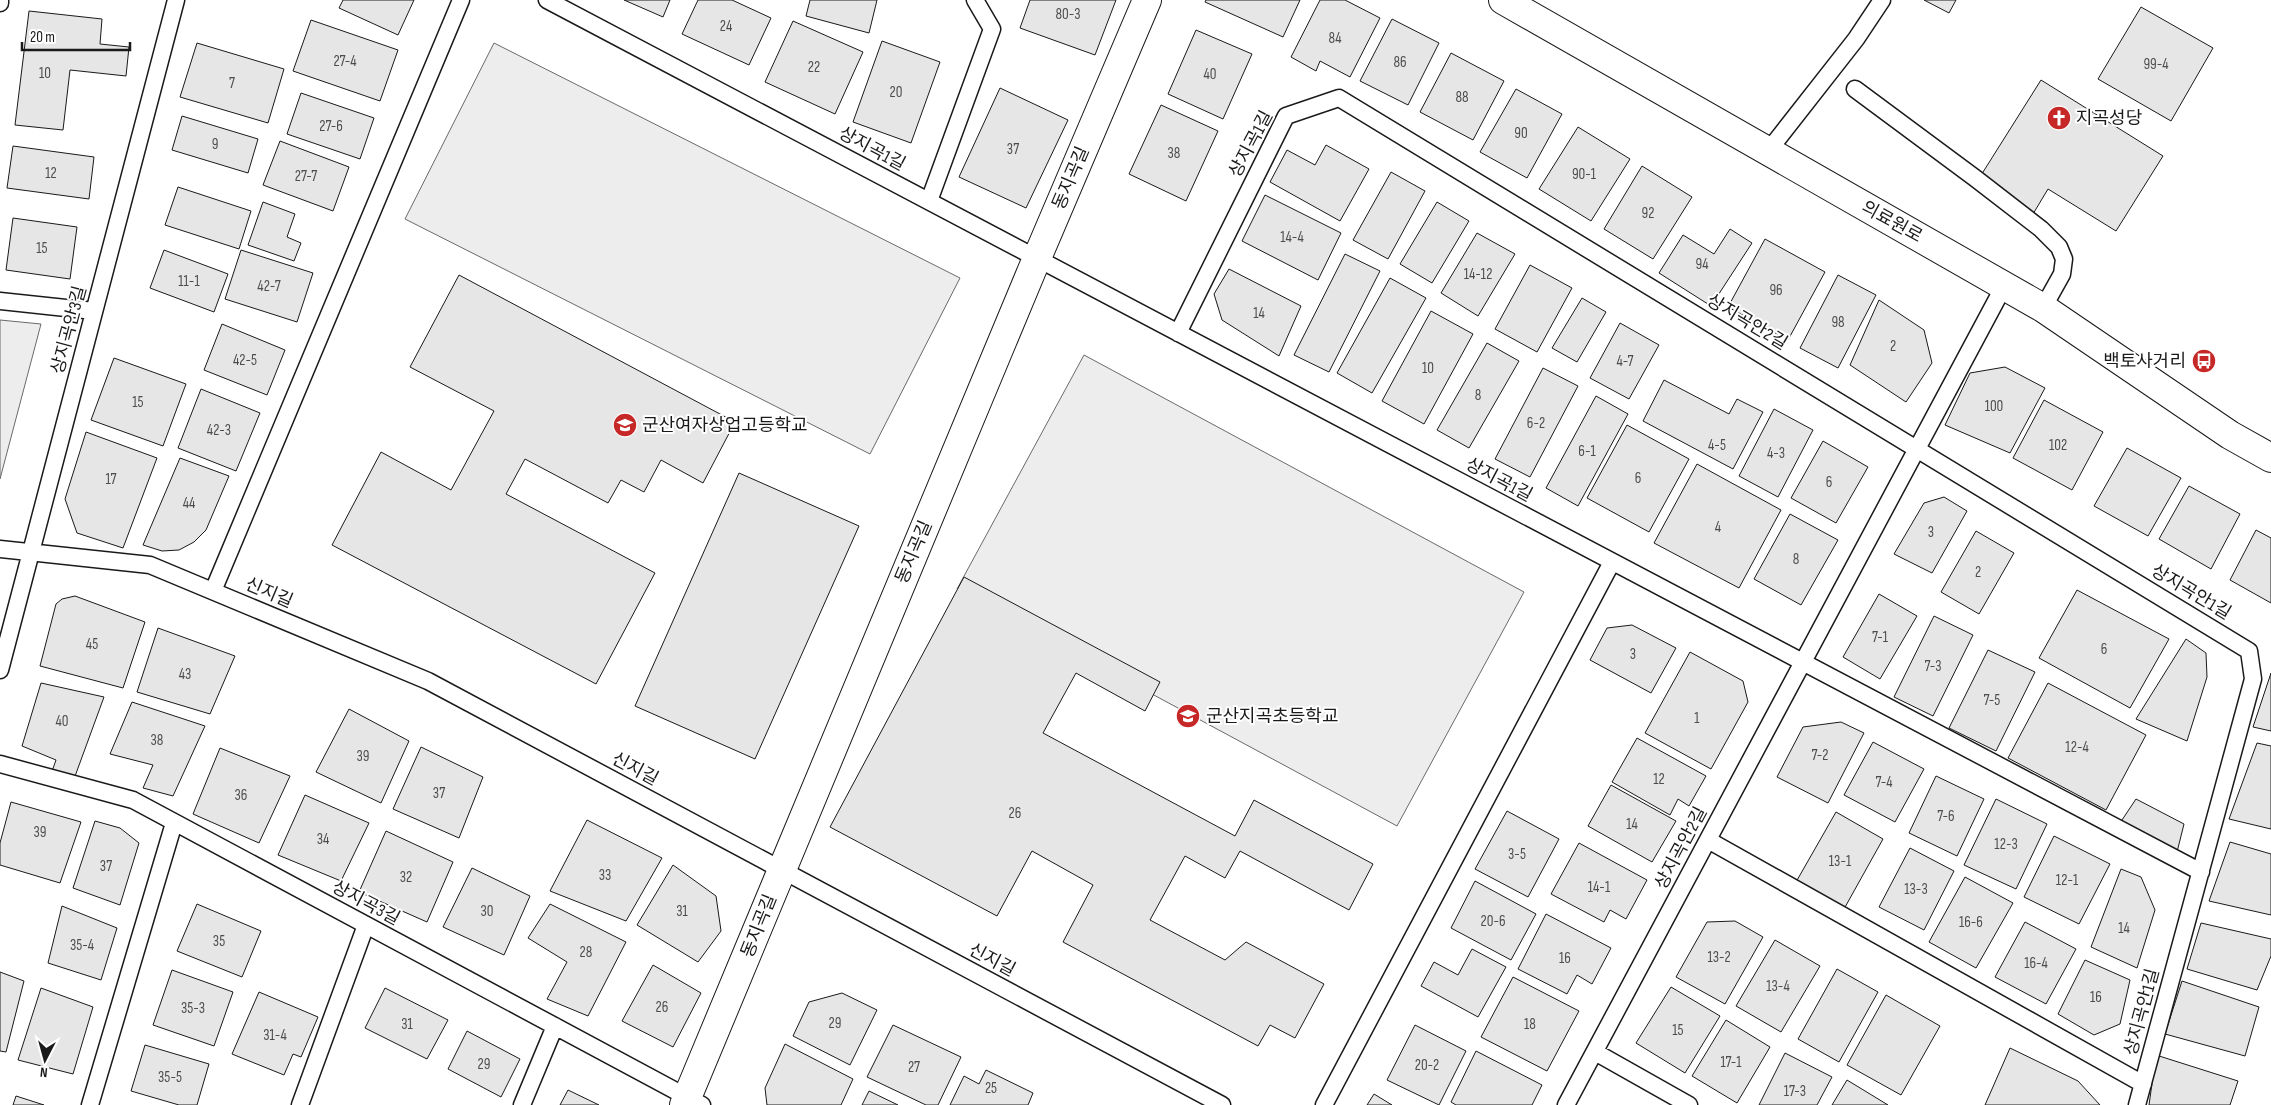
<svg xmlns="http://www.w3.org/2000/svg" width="2271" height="1105" viewBox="0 0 2271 1105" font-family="'Sofia Sans Condensed','Noto Sans KR',sans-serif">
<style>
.built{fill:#ededed;stroke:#6a6a6a}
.building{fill:#e6e6e6;stroke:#1a1a1a}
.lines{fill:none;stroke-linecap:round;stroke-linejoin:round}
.lane-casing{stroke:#1a1a1a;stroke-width:19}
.street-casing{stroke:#1a1a1a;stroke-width:30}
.secondary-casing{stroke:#1a1a1a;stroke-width:30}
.lane{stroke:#fff;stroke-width:16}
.street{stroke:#fff;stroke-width:28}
.secondary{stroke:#fff;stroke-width:28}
.labels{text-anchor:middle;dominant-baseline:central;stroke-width:4;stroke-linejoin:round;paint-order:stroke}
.number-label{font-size:15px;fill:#4d4d4d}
.poi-label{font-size:18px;fill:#1a1a1a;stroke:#fff;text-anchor:start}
.street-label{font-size:18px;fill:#1a1a1a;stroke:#fff}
</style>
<rect width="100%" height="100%" fill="#fff"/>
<path class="built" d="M494,43L960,278L870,454L405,219Z
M0,320L41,324L0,479Z
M1084,355L1524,592L1397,826L957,589Z"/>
<path class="building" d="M343,0H414L398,35L339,8Z
M624,0H670L663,17Z
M698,0H732L771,18L749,65L682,34Z
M810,0H877L869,33L806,16Z
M1030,0H1116L1095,55L1020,28Z
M1206,0H1300L1283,37L1205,2Z
M1320,0H1345L1380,18L1350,77L1320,61L1316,71L1291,57Z
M1924,0H1956L1949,13Z
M2141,7L2213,48L2171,121L2098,79Z
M29,11L102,19L100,44L129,47L126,76L70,70L63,130L15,125Z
M1392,19L1439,43L1408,105L1360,81Z
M311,20L398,50L380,101L293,71Z
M793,21L863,52L835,114L765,82Z
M1196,30L1252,54L1223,119L1168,94Z
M882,41L940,62L911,143L853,122Z
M197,43L284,69L268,123L180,97Z
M1451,53L1504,81L1473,140L1420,112Z
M2041,80L2163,156L2116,231L2048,189L2033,214L1978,180Z
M1000,88L1068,120L1026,208L959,177Z
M1516,89L1562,114L1527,178L1480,152Z
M301,93L374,118L360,159L287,134Z
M1161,105L1218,131L1186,201L1129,174Z
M182,116L258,139L248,173L172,150Z
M1578,127L1630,159L1591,221L1539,189Z
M280,141L349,167L333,211L263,185Z
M1326,145L1369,169L1340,221L1270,182L1287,150L1315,165Z
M13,146L94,157L89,199L7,188Z
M1642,166L1692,197L1653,259L1604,229Z
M1391,172L1425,191L1388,259L1353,240Z
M178,187L251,211L239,249L165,225Z
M1265,195L1341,233L1318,280L1242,241Z
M263,202L295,214L287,237L301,243L294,261L248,245Z
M1437,202L1469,221L1432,283L1400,264Z
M13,218L77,227L70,279L6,270Z
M1730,229L1752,243L1711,306L1659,273L1683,235L1714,254Z
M1477,233L1515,254L1478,316L1441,293Z
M1765,239L1825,272L1788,340L1728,307Z
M164,250L228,274L214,312L150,288Z
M241,250L313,273L297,322L225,299Z
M1345,254L1380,271L1329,372L1294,355Z
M1530,265L1572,288L1537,352L1495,329Z
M1229,269L1301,306L1279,356L1222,320L1214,294Z
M459,275L735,422L703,483L661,460L644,492L621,480L608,503L525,459L506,494L655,573L596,684L332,545L381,452L451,490L494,411L410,367Z
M1838,275L1876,295L1838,368L1800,348Z
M1390,278L1426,298L1372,393L1337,373Z
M1582,298L1606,312L1577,362L1552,348Z
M1879,300L1924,330L1932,363L1906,402L1850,365Z
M1431,311L1473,334L1424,424L1382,401Z
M1620,323L1659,345L1629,399L1590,378Z
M222,324L285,350L267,395L204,370Z
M1487,343L1519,361L1469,448L1437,430Z
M114,358L186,384L163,446L91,420Z
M2005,367L2045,388L2010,453L1945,425L1970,373Z
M1543,368L1578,386L1530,477L1495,459Z
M1664,380L1729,414L1737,399L1763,412L1733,469L1643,421Z
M201,389L260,413L236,471L178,448Z
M1596,396L1628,414L1578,506L1546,488Z
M2044,400L2103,432L2072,490L2013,458Z
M1774,409L1813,430L1778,497L1739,476Z
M1627,425L1689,459L1649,532L1587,498Z
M86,432L157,458L123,548L77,533L65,499Z
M1823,441L1868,467L1836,523L1791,498Z
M2127,448L2181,478L2148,536L2094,506Z
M180,458L229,476L206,530L194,542L179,550L162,551L143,545Z
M1697,464L1781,510L1739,588L1654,543Z
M739,473L859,526L755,759L635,706Z
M2189,486L2240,514L2211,569L2159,539Z
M1944,497L1967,511L1932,573L1894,554L1924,503Z
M1790,514L1838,540L1801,605L1754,579Z
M2256,530L2271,538V603L2230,580Z
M1976,531L2014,553L1979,614L1941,592Z
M964,577L1160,682L1145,711L1076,673L1043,733L1235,836L1254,800L1373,864L1349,910L1240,851L1225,878L1185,856L1150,920L1225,960L1246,942L1324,984L1295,1038L1270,1025L1258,1046L1063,942L1093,885L1032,851L997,916L830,827Z
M2077,590L2169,639L2130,708L2039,658Z
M1879,594L1917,616L1880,679L1843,657Z
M75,596L145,622L123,688L40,666L56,604L62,599Z
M1934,616L1973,635L1933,716L1894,697Z
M1632,625L1676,648L1651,693L1590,660L1607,628Z
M158,628L235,656L210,714L137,692Z
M2186,639L2206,653L2207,677L2187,741L2136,719Z
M1988,650L2035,672L1996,751L1949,728Z
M1690,652L1743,681L1748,702L1711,769L1645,733Z
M2271,673V731L2253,727Z
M41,683L104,697L74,779L51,774L56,760L22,746Z
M2048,683L2146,735L2106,810L2008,758Z
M132,702L205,726L173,796L143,788L153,765L110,754Z
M349,709L409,741L381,803L316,772Z
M1841,722L1864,733L1828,803L1777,777L1803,727Z
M1637,738L1706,776L1689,806L1678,799L1670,815L1612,782Z
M1873,742L1924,769L1895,822L1844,795Z
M2257,743L2271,746V829L2229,819Z
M421,747L483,777L459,838L393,809Z
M220,748L290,776L259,843L193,814Z
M1936,776L1984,799L1957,856L1909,833Z
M1611,785L1676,821L1652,862L1588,826Z
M305,795L369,823L341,881L278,855Z
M1996,799L2047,824L2016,889L1964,865Z
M2136,799L2184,824L2176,856L2118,826Z
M11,802L81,822L60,883L0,865V843Z
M1507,811L1559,839L1528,897L1475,869Z
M1836,812L1883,839L1844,909L1796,882Z
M587,820L662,858L626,921L550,891Z
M95,821L120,828L139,843L120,905L73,888Z
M386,831L453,862L427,922L359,892Z
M2054,836L2110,864L2079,924L2024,897Z
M2230,842L2271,854V915L2209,901Z
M1579,843L1647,880L1626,919L1610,910L1604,922L1551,894Z
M1910,848L1954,871L1924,930L1879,907Z
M673,865L716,896L721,931L698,962L637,925Z
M472,868L530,896L504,955L443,927Z
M2121,869L2141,877L2155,910L2137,968L2091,947Z
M1965,877L2013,903L1976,968L1929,942Z
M1475,881L1536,914L1511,960L1451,928Z
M197,904L261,931L242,977L177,951Z
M550,904L626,942L588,1016L547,999L567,962L528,938Z
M62,906L117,928L101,980L48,963Z
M1546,914L1611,948L1592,984L1577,975L1567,994L1518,969Z
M1735,921L1763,937L1725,1004L1676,977L1707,922Z
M2025,922L2076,949L2046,1004L1995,977Z
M2201,923L2271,939V956L2257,990L2187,969Z
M1775,940L1820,966L1781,1032L1736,1006Z
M1472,949L1506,967L1478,1017L1421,986L1434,962L1458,975Z
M2085,960L2130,980L2120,1024L2094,1035L2058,1014Z
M653,965L701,993L673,1047L622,1021Z
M1837,969L1878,992L1839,1062L1798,1039Z
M172,970L233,992L214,1046L153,1025Z
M0,972L24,981L6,1052L0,1051Z
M1513,977L1579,1011L1547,1071L1481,1037Z
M2182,981L2259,1007L2245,1056L2165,1034Z
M1671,987L1720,1016L1685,1073L1636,1043Z
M41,988L93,1007L73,1074L18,1060Z
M385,988L448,1020L427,1059L365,1028Z
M259,992L318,1017L301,1057L293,1054L284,1075L232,1054Z
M842,993L877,1010L850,1065L793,1036L809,1002Z
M1886,995L1940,1026L1901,1095L1847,1065Z
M1726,1020L1770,1047L1737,1103L1692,1076Z
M893,1025L961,1057L938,1105H926L867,1077Z
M1415,1025L1466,1051L1439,1105L1387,1080Z
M467,1031L520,1059L501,1097L448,1069Z
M785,1044L853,1079L841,1105H767L765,1088Z
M145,1045L209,1064L197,1105H179L131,1091Z
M2010,1048L2078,1081L2100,1105H1985Z
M1476,1051L1542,1085L1532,1105H1456L1451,1102Z
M1785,1053L1832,1077L1817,1105H1759Z
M2156,1055L2238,1081L2230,1105H2149Z
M986,1070L1033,1093L1028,1105H950L964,1076L979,1084Z
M1847,1080L1888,1105H1832Z
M568,1090L599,1105H560Z
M869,1091L898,1105H862Z
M1374,1094L1392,1105H1367Z
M16,1096L44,1105H13Z"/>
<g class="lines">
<g class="lane-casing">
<path id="lane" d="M547,0L2201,872
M0,3V0
M1855,89L1975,178L2041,229L2059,247L2064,259L2062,274L2043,308
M1769,150L1856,39L1882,0
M929,201L992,29L975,0
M0,301L94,311
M1178,333L1286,116L1339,98L2249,651L2253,679L2137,1105
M0,549L150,565L428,681L1222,1105
M213,591L461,0
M0,670L176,0
M0,764L133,800L702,1105
M1708,840L2143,1084
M1595,1052L1689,1105
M90,1105L174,823
M300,1105L366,925
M522,1105L555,1026
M1324,1105L1612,562
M1566,1105L2004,286"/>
</g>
<g class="street-casing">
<path id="street" d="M684,1105L1037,258L1147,0"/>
</g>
<g class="secondary-casing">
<path id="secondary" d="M1503,0L2043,308L2230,435L2271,458"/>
</g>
<use href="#lane" class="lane"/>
<use href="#street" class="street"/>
<use href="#secondary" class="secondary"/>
</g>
<defs>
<g id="church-disc" transform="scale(1.25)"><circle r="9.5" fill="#c62828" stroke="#fff"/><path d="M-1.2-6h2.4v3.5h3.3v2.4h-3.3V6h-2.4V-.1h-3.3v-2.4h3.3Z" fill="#fff"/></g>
<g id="bus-disc" transform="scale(1.25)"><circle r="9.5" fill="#c62828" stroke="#fff"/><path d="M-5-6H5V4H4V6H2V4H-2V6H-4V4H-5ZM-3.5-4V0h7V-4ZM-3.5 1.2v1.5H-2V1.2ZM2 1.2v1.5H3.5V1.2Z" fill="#fff"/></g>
<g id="school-disc" transform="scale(1.25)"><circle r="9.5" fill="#c62828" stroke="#fff"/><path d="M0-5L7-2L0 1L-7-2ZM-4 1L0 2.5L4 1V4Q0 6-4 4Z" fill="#fff"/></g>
</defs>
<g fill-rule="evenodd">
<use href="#church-disc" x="2059" y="118"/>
<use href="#bus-disc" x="2204" y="361"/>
<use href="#school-disc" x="625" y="425"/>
<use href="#school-disc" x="1188" y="716"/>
</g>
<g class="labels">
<g class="number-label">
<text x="1068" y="14">80-3</text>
<text x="726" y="26">24</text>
<text x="1335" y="38">84</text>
<text x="345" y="61">27-4</text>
<text x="1400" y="62">86</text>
<text x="2156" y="64">99-4</text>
<text x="814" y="67">22</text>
<text x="45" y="73">10</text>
<text x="1210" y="74">40</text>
<text x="232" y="83">7</text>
<text x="896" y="92">20</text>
<text x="1462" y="97">88</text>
<text x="331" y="126">27-6</text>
<text x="1521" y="133">90</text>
<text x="215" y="144">9</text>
<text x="1013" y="149">37</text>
<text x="1174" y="153">38</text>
<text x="51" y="173">12</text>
<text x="1584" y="174">90-1</text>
<text x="306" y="176">27-7</text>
<text x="1648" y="213">92</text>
<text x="1292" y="237">14-4</text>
<text x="42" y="248">15</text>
<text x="1702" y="264">94</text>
<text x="1478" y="274">14-12</text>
<text x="189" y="281">11-1</text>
<text x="269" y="286">42-7</text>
<text x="1776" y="290">96</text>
<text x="1259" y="313">14</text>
<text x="1838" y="322">98</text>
<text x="1893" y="346">2</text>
<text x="245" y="360">42-5</text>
<text x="1625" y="361">4-7</text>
<text x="1428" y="368">10</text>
<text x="1478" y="395">8</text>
<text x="138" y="402">15</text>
<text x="1994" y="406">100</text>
<text x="1536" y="423">6-2</text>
<text x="219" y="430">42-3</text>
<text x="1717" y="445">4-5</text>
<text x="2058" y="445">102</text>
<text x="1587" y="451">6-1</text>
<text x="1776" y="453">4-3</text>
<text x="1638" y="478">6</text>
<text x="111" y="479">17</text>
<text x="1829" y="482">6</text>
<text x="189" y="503">44</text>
<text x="1718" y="527">4</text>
<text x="1931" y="532">3</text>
<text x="1796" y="559">8</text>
<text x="1978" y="572">2</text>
<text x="1880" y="637">7-1</text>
<text x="92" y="644">45</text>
<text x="2104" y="649">6</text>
<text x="1633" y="654">3</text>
<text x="1933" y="666">7-3</text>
<text x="185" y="674">43</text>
<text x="1992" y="700">7-5</text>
<text x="1697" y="718">1</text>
<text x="62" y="721">40</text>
<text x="157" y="740">38</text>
<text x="2077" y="747">12-4</text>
<text x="1820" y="755">7-2</text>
<text x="363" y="756">39</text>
<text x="1659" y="779">12</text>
<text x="1884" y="782">7-4</text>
<text x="439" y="793">37</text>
<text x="241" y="795">36</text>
<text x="1015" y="813">26</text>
<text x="1946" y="816">7-6</text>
<text x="1632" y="824">14</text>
<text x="40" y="832">39</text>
<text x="323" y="839">34</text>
<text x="2006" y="844">12-3</text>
<text x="1517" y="854">3-5</text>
<text x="1840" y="861">13-1</text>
<text x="106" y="866">37</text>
<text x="605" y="875">33</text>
<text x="406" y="877">32</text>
<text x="2067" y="880">12-1</text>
<text x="1599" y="887">14-1</text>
<text x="1916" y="889">13-3</text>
<text x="487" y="911">30</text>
<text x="682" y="911">31</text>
<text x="1493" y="921">20-6</text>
<text x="1971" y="922">16-6</text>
<text x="2124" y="928">14</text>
<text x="219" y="941">35</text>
<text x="82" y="945">35-4</text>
<text x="586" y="952">28</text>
<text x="1719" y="957">13-2</text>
<text x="1565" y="958">16</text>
<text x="2036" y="963">16-4</text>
<text x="1778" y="986">13-4</text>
<text x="2096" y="997">16</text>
<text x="662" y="1007">26</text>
<text x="193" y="1008">35-3</text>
<text x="835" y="1023">29</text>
<text x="407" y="1024">31</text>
<text x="1530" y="1024">18</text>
<text x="1678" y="1030">15</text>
<text x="275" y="1035">31-4</text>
<text x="1731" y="1062">17-1</text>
<text x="484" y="1064">29</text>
<text x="1427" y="1065">20-2</text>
<text x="914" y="1067">27</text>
<text x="170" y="1077">35-5</text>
<text x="991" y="1088">25</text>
<text x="1795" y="1091">17-3</text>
</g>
<g class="poi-label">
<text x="2076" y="118">지곡성당</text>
<text x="2186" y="361" text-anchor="end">백토사거리</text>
<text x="642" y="425">군산여자상업고등학교</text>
<text x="1206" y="716">군산지곡초등학교</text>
</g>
<g class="street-label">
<text transform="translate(1251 144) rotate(-62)">상지곡1길</text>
<text transform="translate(872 149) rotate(28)">상지곡1길</text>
<text transform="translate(1071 178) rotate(-67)">동지곡길</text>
<text transform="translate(1892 222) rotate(29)">의료원로</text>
<text transform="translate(1747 322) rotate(31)">상지곡안2길</text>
<text transform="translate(69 330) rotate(-75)">상지곡안3길</text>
<text transform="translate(1499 480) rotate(28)">상지곡1길</text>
<text transform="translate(914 552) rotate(-67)">동지곡길</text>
<text transform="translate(2191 592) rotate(31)">상지곡안1길</text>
<text transform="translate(269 593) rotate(23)">신지길</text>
<text transform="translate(635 769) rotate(28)">신지길</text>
<text transform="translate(1681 848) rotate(-62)">상지곡안2길</text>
<text transform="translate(366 903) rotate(28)">상지곡3길</text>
<text transform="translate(759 926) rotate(-68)">동지곡길</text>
<text transform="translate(992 960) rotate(28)">신지길</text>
<text transform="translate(2142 1012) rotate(-75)">상지곡안1길</text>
</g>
</g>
<g transform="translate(45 1060) rotate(186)" stroke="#ffffff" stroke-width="4" paint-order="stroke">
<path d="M0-4L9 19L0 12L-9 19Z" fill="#1a1a1a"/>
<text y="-8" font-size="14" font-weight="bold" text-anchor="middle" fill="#1a1a1a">N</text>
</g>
<path d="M22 42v8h108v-8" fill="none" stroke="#1a1a1a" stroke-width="2.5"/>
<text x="30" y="42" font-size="15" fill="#1a1a1a" stroke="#ffffff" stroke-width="4" paint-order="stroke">20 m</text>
</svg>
